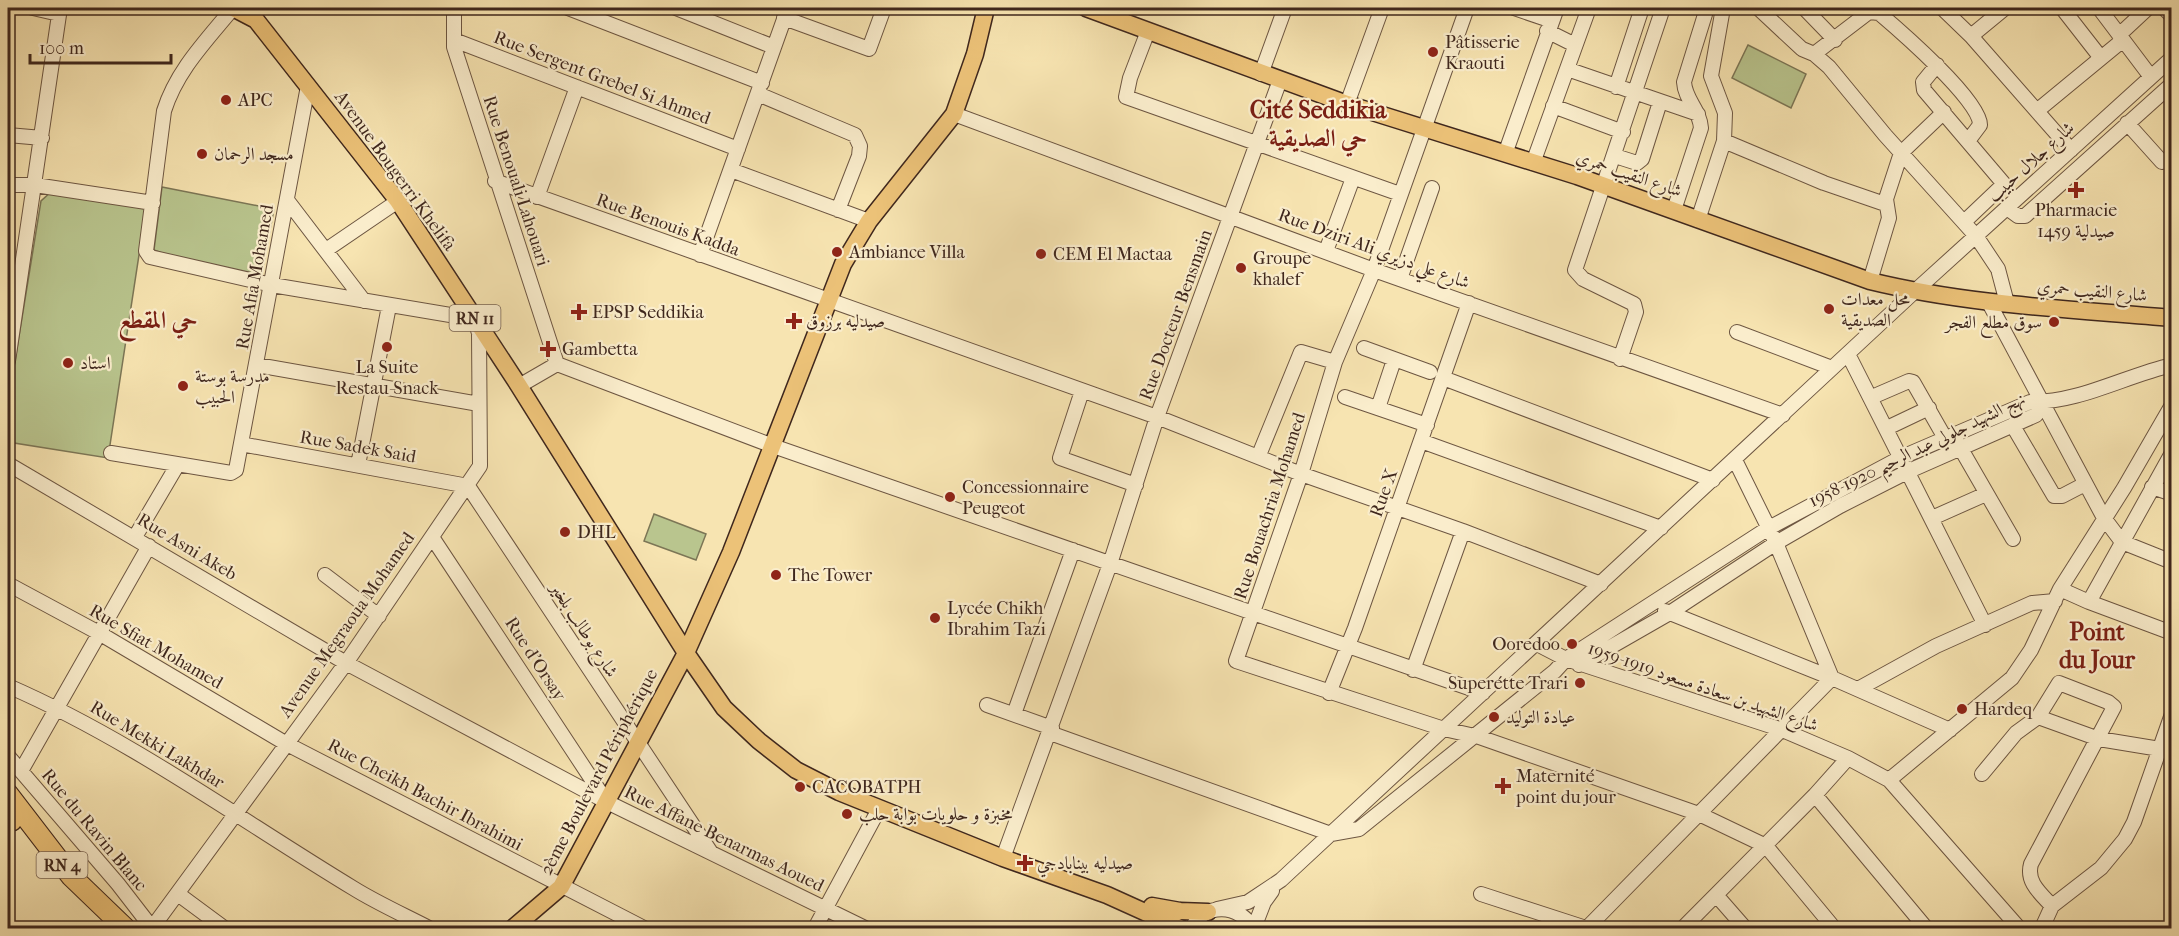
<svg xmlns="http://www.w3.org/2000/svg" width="2179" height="936" viewBox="0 0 2179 936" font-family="'IM FELL French Canon',Amiri,serif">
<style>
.green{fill:#b9c58e;stroke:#7c7656;stroke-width:1.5}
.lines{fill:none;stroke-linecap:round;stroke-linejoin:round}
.minor-casing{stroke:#6d5642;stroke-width:16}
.major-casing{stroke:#3f271d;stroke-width:19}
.highway-casing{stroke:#3f271d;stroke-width:22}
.minor{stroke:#faedcc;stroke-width:14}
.major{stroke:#ecc278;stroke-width:16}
.highway{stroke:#ecc278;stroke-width:20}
.poi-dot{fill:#8f2418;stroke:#faedcc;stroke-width:2}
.labels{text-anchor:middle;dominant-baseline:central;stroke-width:4.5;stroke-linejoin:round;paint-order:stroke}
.shield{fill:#faedcc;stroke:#776252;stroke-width:1.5}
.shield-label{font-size:16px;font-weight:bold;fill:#3f271d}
.poi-label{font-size:18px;fill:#3f271d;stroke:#faedcc;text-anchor:start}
.street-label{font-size:18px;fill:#3f271d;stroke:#faedcc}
.district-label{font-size:24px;font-weight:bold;fill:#7a1f14;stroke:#faedcc}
</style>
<rect width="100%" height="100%" fill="#f7e4b1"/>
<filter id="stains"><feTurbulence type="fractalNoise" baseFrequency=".00333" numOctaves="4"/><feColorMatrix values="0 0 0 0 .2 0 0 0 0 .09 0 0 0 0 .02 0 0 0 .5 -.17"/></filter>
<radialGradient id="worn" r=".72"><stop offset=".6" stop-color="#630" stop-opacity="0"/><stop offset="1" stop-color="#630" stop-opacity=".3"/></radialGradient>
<path class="green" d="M1748,45L1806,74L1791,108L1732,78Z
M162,187L274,209L261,277L184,261L154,250Z
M52,191L146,209L108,458L8,442V404L41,201Z
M654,514L706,534L696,560L644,541Z"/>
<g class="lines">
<g class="minor-casing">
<path id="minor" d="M33,8L59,14
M233,8C206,41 177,70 164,111L146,251L150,257L272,285L474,319
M454,8V47L557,364
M568,8L762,83
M676,8L774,47
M1467,8L1374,270L1335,362L1301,474L1236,661L1444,729L1479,737L1699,814L1766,846L1834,928
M1514,8L1552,21
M1758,8L1802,49L1814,54L1829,67L1885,135L1976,236L1998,269L2007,303
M1804,8L1835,40
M1942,8L1971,36L2071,150
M2062,8L2101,58
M2099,8L2151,77
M2164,8L2172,16
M784,18L869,49L884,8
M1148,31L1130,78L1126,97L1400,194
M1547,31L1575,45
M2119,35L2148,8
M1971,36L2005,8
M454,40L738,149
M1814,54L1869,12L1879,13C1899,30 1981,101 1980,125L1968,141
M1937,65L1923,82L1924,90L2004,184L1964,222
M1567,69L1698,114
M1261,74L1285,8
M1616,87L1642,8
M758,94L855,135L860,146L859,156L838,210
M1347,104L1382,8
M1553,106L1623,132
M2038,110L2123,40
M954,114L1374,270L1783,415
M2127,123L2162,162L2172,160
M8,135L42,138
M1724,141L1824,183L1885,204
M1505,154L1557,8
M1615,156L1637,163L1642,159L1660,102
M1533,163L1589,8
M731,170L869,221
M495,181L1157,417L1301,474L1463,531L1601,584
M8,185H35L153,203
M537,197L577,87
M287,200L364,301
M2007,208L2018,216H2025L2172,84
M1674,210L1701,128C1700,110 1685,100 1684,82L1707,8
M1698,220L1724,141L1725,113L1711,76L1723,8
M326,250L398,201
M1326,251L1353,178
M700,255L788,8
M1400,279L1432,188
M1870,281L1889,218L1886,199L1901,153L1944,112
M1988,301L2104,518L2122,542L2172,562
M1737,332L1832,368
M1364,348L1430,372
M1848,354L1985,625
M1620,359L1636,312L1634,304L1583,279L1575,270L1663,8
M8,361L60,8
M557,364L773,446L1483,693
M257,365L479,404
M1443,378L1713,480
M519,386L557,364
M1082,391L1060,458L1136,485
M1345,397L1427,425
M1872,397L1909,381L1913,382L1945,438
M1378,408L1394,360
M2013,426L2054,496H2062L2085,484
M1887,428L1929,408
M1421,441L1661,528
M1957,442L2013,539
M241,444L468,486L710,851
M111,453L231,473L236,470L308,86
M1259,455L1301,352L1335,362
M8,464L346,663L607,802L865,928
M358,465L389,306
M2152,487L2172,494
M1932,518L1986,494
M135,537L178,464
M432,537L606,801
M325,575L379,616
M8,584L99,633L285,743L644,928
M2060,589L2089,602L2172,633
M2089,602L2172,453
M1665,611L1832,678L1950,730
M1537,644L1566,659L1780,729L1848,758L1889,780L2019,928
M1579,665L1668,614L1776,543L1840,506L1909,471L2036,415L2045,402
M1413,670L1463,531
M8,686C130,739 239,819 353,888C377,903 404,915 429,928
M1858,689L1936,646L2032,603L2055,601
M1329,693L1355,628L1469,303
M987,705L1052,728
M1014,714L1073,550
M2038,717L2099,739L2172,751
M1050,733L1331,834L1359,829L1555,671L1566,659L1767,529L1902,457L2030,402C2078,403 2125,376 2172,365
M8,756L118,884L152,928
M21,771L149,546
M1982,774L2016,733L2038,717L2059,683L2108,702L2114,707L2031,864C2026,882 2040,893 2052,906
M1889,780L2012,678L2031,650L2060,589L2124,488L2172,405
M1815,795L1926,928
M1003,858L1110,564L1157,417L1280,80
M178,894L224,928
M1481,894L1586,928
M1717,896L1745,928
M1217,909L1248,902L1281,880L1914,292L2172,58
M152,928L346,663L480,466L479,333L476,324
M815,928L879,809
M1192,928C1205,902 1239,904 1253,928
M1254,928L1264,902L1272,891
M1587,928L1832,678L1776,543L1735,460
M1683,928L1815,795L1848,758
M2042,928L2052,906L2101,868L2125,839L2134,822L2172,714"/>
</g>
<g class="major-casing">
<path id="major" d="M233,8L256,20L398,201L519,386L686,653L724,708L759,741L796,770L839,792L1003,858L1107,895L1180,928
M1086,8L1347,104L1577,176L1870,281C1968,305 2071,309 2172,318
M8,816L13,822
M1152,906L1180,911L1208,912
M513,928L561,887L686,653L731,552L843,264L869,221L954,114L975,54L986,8"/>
</g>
<g class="highway-casing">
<path id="highway" d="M8,794L71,876L125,928"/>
</g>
<use href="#minor" class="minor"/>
<use href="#major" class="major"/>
<use href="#highway" class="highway"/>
</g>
<g class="poi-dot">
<circle cx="1433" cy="52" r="6"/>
<circle cx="226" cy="100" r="6"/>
<circle cx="202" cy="154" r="6"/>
<path d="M2073 181h6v6h6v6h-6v6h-6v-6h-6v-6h6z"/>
<circle cx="837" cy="252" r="6"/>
<circle cx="1041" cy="254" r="6"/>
<circle cx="1241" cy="268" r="6"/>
<circle cx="1829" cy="309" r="6"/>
<path d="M576 303h6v6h6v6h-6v6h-6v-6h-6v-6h6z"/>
<path d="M791 312h6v6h6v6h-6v6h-6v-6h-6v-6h6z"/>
<circle cx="2054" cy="322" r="6"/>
<circle cx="387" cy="347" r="6"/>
<path d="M545 340h6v6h6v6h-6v6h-6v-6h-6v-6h6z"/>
<circle cx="68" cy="363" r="6"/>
<circle cx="183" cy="386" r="6"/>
<circle cx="950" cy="497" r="6"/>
<circle cx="565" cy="532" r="6"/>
<circle cx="776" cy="575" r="6"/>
<circle cx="935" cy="618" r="6"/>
<circle cx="1572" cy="644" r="6"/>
<circle cx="1580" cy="683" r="6"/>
<circle cx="1962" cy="709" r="6"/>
<circle cx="1494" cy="717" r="6"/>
<path d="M1500 777h6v6h6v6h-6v6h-6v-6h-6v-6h6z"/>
<circle cx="800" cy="787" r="6"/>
<circle cx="847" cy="814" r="6"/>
<path d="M1022 854h6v6h6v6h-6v6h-6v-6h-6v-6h6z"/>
</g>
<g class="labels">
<g class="shield">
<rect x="449.5" y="305" width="51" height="26" rx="4.5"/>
<rect x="36.5" y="852" width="51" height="26" rx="4.5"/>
</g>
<g class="shield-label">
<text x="475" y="318">RN 11</text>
<text x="62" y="865">RN 4</text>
</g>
<g class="poi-label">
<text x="1445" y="42">Pâtisserie<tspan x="1445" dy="21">Kraouti</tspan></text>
<text x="238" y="100">APC</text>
<text x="214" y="154">مسجد الرحمان</text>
<text x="2076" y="210" text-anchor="middle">Pharmacie<tspan x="2076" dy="21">1459 صيدلية</tspan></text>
<text x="849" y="252">Ambiance Villa</text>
<text x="1053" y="254">CEM El Mactaa</text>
<text x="1253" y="258">Groupe<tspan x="1253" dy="21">khalef</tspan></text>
<text x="1841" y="299">محل معدات<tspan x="1841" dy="21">الصديقية</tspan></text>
<text x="592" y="312">EPSP Seddikia</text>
<text x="806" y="321">صيدليه برزوق</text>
<text x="2042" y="322" text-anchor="end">سوق مطلع الفجر</text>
<text x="562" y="349">Gambetta</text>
<text x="80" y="363">استاد</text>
<text x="387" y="367" text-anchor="middle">La Suite<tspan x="387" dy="21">Restau-Snack</tspan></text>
<text x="195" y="376">مدرسة بوستة<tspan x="195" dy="21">الحبيب</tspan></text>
<text x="962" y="487">Concessionnaire<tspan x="962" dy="21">Peugeot</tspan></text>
<text x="577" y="532">DHL</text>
<text x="788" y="575">The Tower</text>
<text x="947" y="608">Lycée Chikh<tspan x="947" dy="21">Ibrahim Tazi</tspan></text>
<text x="1560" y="644" text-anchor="end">Ooredoo</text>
<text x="1568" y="683" text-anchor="end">Superétte Trari</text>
<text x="1974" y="709">Hardeq</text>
<text x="1506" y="717">عيادة التوليد</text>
<text x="1516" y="776">Maternité<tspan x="1516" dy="21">point du jour</tspan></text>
<text x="812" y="787">CACOBATPH</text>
<text x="859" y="814">مخبزة و حلويات بوابة حلب</text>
<text x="1037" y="863">صيدليه بينابادجي</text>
</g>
<g class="street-label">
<text transform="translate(602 78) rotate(21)">Rue Sergent Grebel Si Ahmed</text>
<text transform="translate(2031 162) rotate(-42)">شارع جلال حبيب</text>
<text transform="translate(395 171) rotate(54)">Avenue Bougerri Khelifa</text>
<text transform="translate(1629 174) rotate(19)">شارع النقيب حمري</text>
<text transform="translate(516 181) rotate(72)">Rue Benouali Lahouari</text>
<text transform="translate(668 225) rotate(20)">Rue Benouis Kadda</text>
<text transform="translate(1374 249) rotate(20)">Rue Dziri Ali شارع علي دزيري</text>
<text transform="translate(255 277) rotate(-80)">Rue Afia Mohamed</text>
<text transform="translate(2092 291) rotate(5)">شارع النقيب حمري</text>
<text transform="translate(1176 315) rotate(-70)">Rue Docteur Bensmain</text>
<text transform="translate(358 447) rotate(10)">Rue Sadek Said</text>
<text transform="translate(1917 450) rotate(-26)">نهج الشهيد جلولي عبد الرحيم 1920-1958</text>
<text transform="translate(1384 493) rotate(-70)">Rue X</text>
<text transform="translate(1270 506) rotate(-72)">Rue Bouachria Mohamed</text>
<text transform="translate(187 547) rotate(31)">Rue Asni Akeb</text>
<text transform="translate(347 625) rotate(-55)">Avenue Megraoua Mohamed</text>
<text transform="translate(584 630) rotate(57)">شارع بوطالب بلخير</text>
<text transform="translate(156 647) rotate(30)">Rue Sfiat Mohamed</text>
<text transform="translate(535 659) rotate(57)">Rue d'Orsay</text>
<text transform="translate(1703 687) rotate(19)">شارع الشهيد بن سعادة مسعود 1919-1959</text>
<text transform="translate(157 745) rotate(31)">Rue Mekki Lakhdar</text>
<text transform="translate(599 772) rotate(-62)">2ème Boulevard Périphérique</text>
<text transform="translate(425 795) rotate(28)">Rue Cheikh Bachir Ibrahimi</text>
<text transform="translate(94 830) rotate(50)">Rue du Ravin Blanc</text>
<text transform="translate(724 839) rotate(26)">Rue Affane Benarmas Aoued</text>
</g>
<g class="district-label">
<text x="1318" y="110">Cité Seddikia<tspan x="1318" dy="28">حي الصديقية</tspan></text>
<text x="158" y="320">حي المقطع</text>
<text x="2097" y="632">Point<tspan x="2097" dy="28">du Jour</tspan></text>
</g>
</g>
<rect width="2179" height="936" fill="none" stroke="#f7e4b1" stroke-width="30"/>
<rect x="9" y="9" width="2161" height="918" fill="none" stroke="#3f271d" stroke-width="3"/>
<rect x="15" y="15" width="2149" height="906" fill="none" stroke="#3f271d" stroke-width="1.5"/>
<path d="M30 54v9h141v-9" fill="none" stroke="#3f271d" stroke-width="3"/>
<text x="39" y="54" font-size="18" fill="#3f271d" stroke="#faedcc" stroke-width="4.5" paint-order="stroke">100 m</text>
<rect width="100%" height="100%" filter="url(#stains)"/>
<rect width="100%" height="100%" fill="url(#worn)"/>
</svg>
